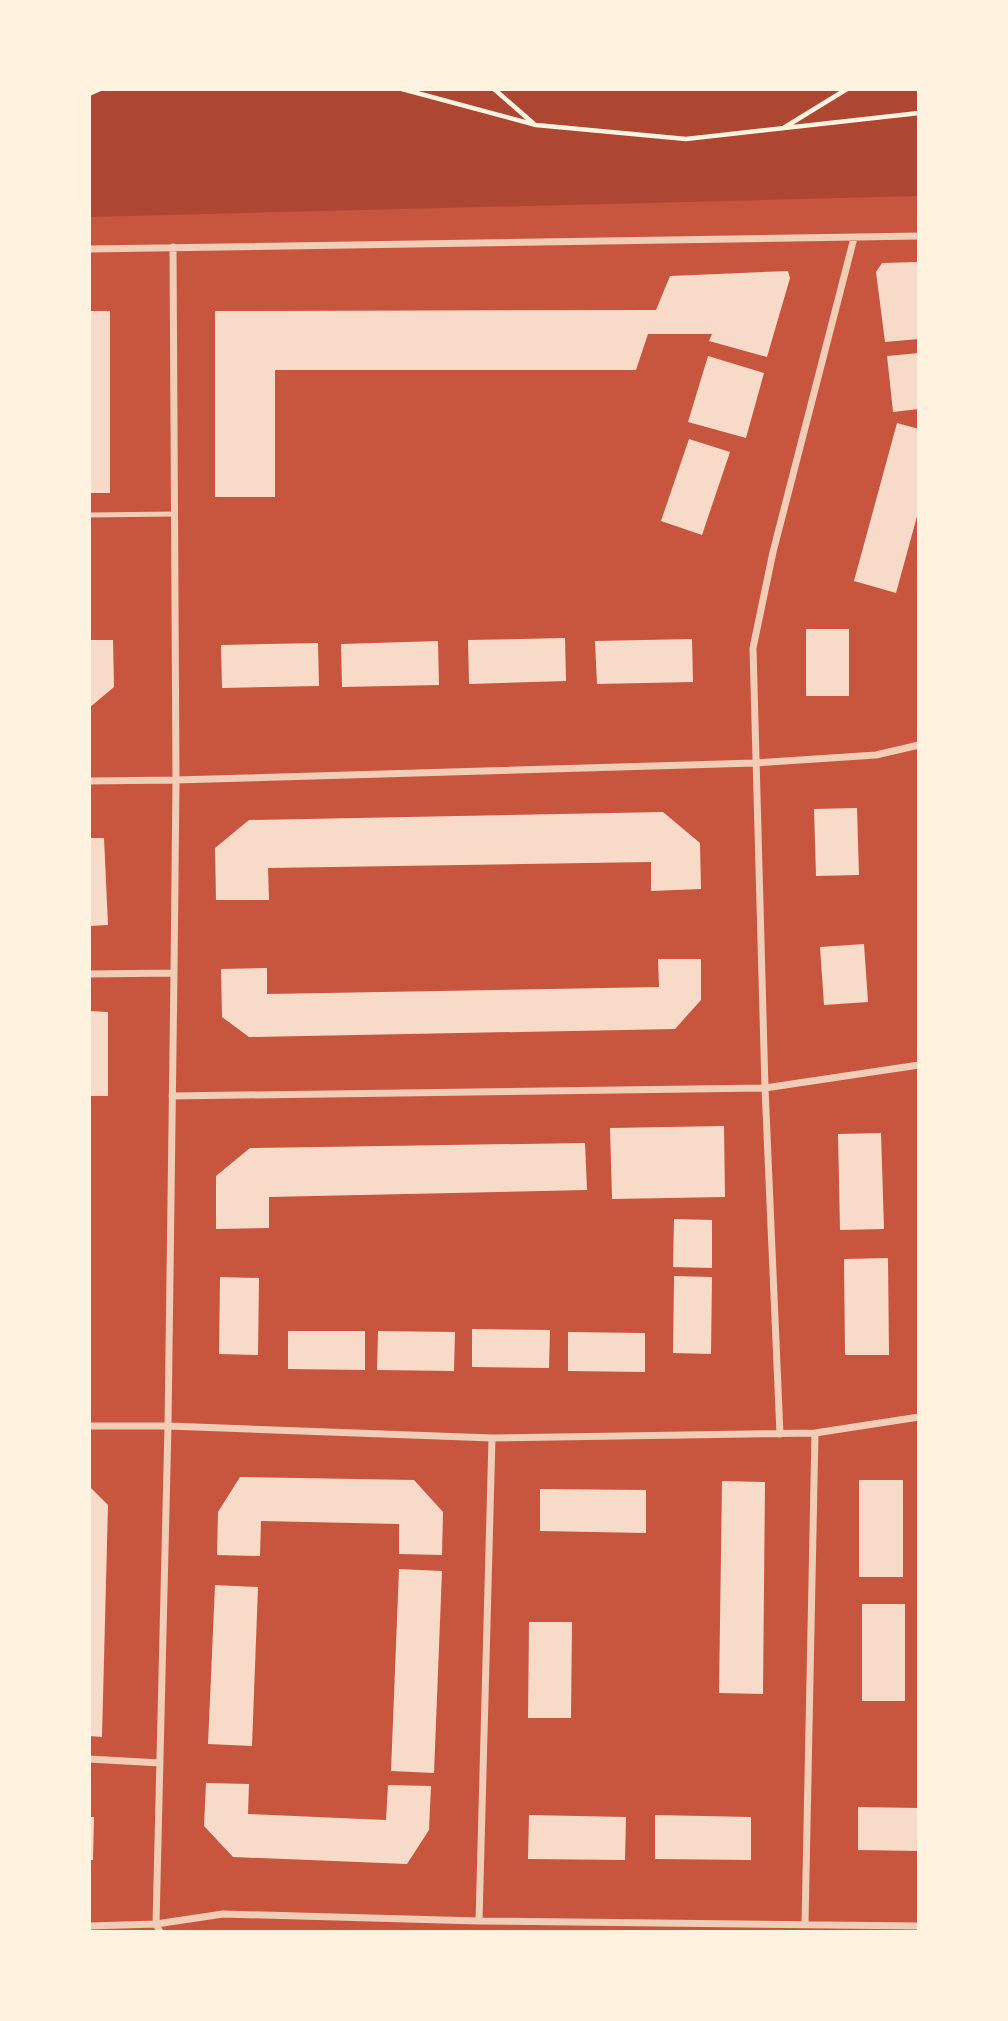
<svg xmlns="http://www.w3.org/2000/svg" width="1008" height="2021" viewBox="0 0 1008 2021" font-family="Jost,sans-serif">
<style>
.green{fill:#ae4732}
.building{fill:#f7dbc8}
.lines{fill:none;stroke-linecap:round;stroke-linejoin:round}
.path{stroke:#fff3e0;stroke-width:4.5}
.service{stroke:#f1ccb7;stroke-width:5}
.minor{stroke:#f1ccb7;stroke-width:7}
</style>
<rect width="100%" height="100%" fill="#c8553d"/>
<path class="green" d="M89,89H919V196L89,217Z"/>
<path class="building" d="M919,262V339L885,342L876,272L882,263Z
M788,271L790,278L767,357L709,341L712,334H648L636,370H275V497H215V311L656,310L670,276Z
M89,311H110V493H89Z
M919,353V409L893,412L887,356Z
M708,356L764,373L746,438L688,422Z
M897,423L919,429V509L896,593L854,581Z
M689,439L730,452L702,535L661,521Z
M806,629H849V696H806Z
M565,638L566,681L469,684L468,640Z
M692,639L693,682L597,684L595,641Z
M89,640H113L114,687L89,708Z
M438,641L439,685L342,687L341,644Z
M318,643L319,686L222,688L221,645Z
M857,808L859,875L816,876L814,809Z
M663,812L700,843L701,889L651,891V862L268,868L269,900H216L215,848L249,820Z
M89,838H104L108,925L89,926Z
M864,944L868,1002L824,1005L820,947Z
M658,959H701V1000L675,1029L249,1037L222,1017L221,969L267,968V994L659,987Z
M89,1011L108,1012V1096H89Z
M724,1126L725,1197L612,1199L610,1128Z
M881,1133L884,1229L840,1230L838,1134Z
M585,1143L587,1190L269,1197V1228L216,1229V1176L250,1148Z
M674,1219L712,1220V1268L673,1267Z
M888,1258L889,1355H845L844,1259Z
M674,1276L712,1277L711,1354L673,1353Z
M220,1277L259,1278L258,1355L219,1354Z
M472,1329L550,1330L549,1368L472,1367Z
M288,1331H365V1370L288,1369Z
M378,1331L455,1332L454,1371L377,1370Z
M568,1332L645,1333V1372L568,1371Z
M240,1477L414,1480L443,1512L442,1555L399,1554V1524L261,1521L260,1556L217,1555L218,1512Z
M859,1480H903V1577H859Z
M722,1481L765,1482L763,1694L719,1693Z
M89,1486L108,1505L102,1737L89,1736Z
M540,1489L646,1490V1533L540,1531Z
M399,1569L442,1571L434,1773L391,1771Z
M215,1585L258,1587L252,1746L208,1744Z
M862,1604H905V1701H862Z
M529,1622H572L571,1718H528Z
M206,1783L249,1784L248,1814L386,1820L388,1785L431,1786L429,1830L407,1864L233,1857L204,1826Z
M858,1807L919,1808V1851L858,1850Z
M529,1815L626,1817L625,1860L528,1859Z
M655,1815L751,1817V1860L655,1859Z
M89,1817H94L93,1860H89Z"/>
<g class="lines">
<path class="path" d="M402,89L536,125L686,139L919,113
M494,89L533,123
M89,94L100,89
M785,127L847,89"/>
<path class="service" d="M89,515L174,514"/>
<path class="minor" d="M89,249L919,236
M89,781L176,780L755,763L876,755L919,745
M89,974L174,973
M172,1096L765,1088L919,1065
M89,1426H168L492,1438L815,1433L919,1417
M780,1434L765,1088L753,648L773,552L854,238
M89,1759L160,1763
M479,1921L492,1438
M805,1924L815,1433
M89,1926L156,1924L223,1914L479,1921L919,1926
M160,1932L156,1924L168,1426L174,973L176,780L173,247"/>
</g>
<rect width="1008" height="2021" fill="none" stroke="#fff3e0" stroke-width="182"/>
</svg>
